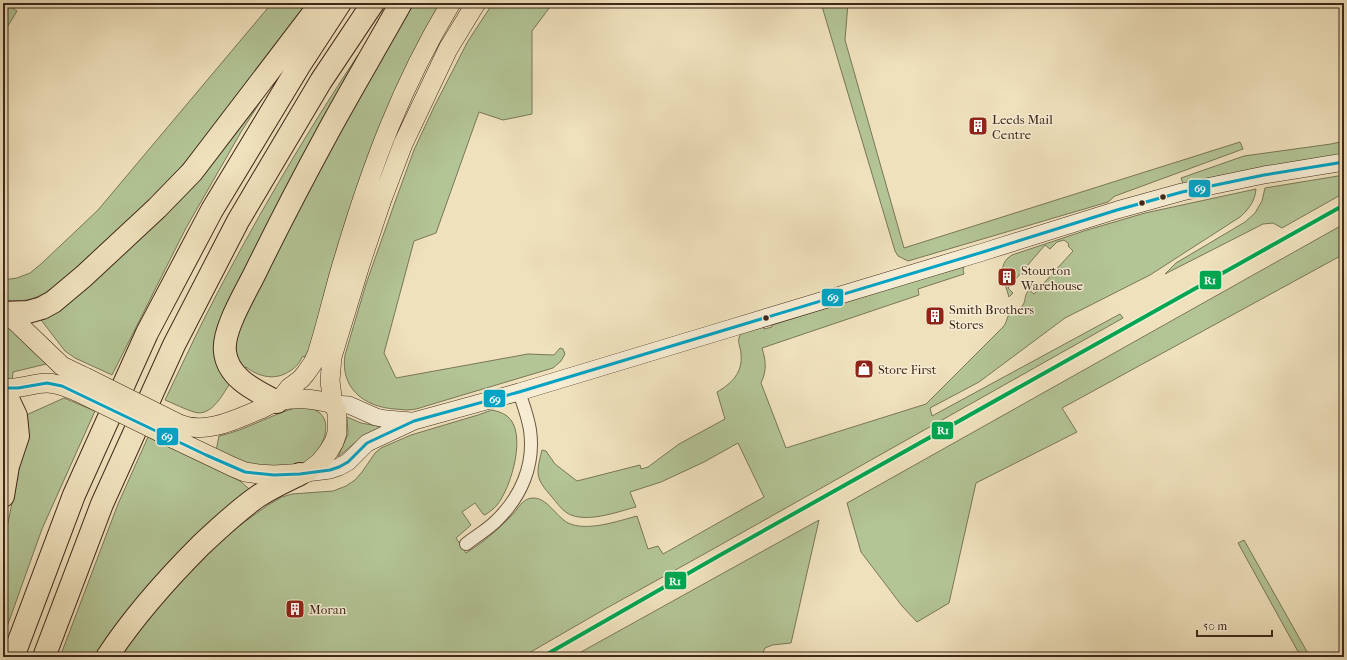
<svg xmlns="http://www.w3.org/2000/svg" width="1347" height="660" viewBox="0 0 1347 660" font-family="'IM FELL French Canon',serif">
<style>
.green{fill:#b3c495;stroke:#7a7658}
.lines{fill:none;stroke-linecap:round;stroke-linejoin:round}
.street-casing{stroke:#6c5642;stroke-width:14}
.secondary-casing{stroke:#40281a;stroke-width:18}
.primary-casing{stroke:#40281a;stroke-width:20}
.highway-casing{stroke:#40281a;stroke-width:24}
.street{stroke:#f5ecd3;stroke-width:12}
.secondary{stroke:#f5ecd3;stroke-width:17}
.primary{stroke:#efe1bc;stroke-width:19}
.highway{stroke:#efe1bc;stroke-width:22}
.rail{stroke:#40281a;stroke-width:3;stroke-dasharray:7 7;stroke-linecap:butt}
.primary-bridge-casing{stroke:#40281a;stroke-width:20;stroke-linecap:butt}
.primary-bridge{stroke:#efe1bc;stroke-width:19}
.bus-1-casing{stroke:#f5ecd3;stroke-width:6}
.bus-1{stroke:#03a3c5;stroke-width:3}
.rail-1-casing{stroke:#f5ecd3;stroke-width:7}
.rail-1{stroke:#00a651;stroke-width:4}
.bus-dot{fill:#40281a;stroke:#f5ecd3;stroke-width:1.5}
.labels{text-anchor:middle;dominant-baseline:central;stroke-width:3;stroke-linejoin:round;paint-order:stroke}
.poi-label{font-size:13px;fill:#40281a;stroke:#f5ecd3;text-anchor:start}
.line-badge{stroke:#f5ecd3;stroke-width:1.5}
.badge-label{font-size:11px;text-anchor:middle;font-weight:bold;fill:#fff}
</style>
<rect width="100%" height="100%" fill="#efe1bc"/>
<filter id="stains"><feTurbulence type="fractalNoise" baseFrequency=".005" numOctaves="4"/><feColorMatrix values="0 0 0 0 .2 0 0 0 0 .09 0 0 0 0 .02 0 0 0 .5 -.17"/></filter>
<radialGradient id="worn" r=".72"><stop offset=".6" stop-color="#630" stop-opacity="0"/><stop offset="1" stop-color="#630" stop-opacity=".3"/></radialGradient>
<path class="green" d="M3,3H5L17,11L3,34Z
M272,3H308C256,73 204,146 143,208C128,222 113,235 98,249C82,263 57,288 39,296C27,302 16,301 3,300V280L17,278L30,273L41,264L98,210Z
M411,3H445L363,176L333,263L309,355L302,357C300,363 295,368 290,371C275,381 259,377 246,367L242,369L236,359V335L288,227Z
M493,3H553L532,31V114L503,120L479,112L436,233L414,241L384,353L396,378L528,354L554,355L560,348L563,349L565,354L561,361L553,368L426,406C420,408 414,410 407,410C403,410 399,409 395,409C364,407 340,388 345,355L366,284L395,202L414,150L434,107L468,41Z
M821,3H848L845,40L904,248L1240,142L1243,149L1115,196L1108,202L908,261L898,256L895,251Z
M305,32L241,132L186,228L112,375L75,358L65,351L38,316L84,282Z
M358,55L364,58L222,326L232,380C224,392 212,418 194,412C184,409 175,404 165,400C179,371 192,343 206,315C252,225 303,138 358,55Z
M1344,141V155L1183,184L1181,178L1244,156L1331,144Z
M1344,175V193L1282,228L1273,223L1263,224L1165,274L1176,263L1245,222L1255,213L1262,201L1265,188Z
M1256,189C1255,201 1249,209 1240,217L1150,275L1065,318L979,382L930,408L932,416L1120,314L1123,318L706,553L605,609L522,657H117L152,610L225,536L268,505L282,497L292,494L333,491L346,486L355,480L362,472L375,453L381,448L411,435L478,415L492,410C497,411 503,413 507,416C528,432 511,488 497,505C494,509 489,512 485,515L483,514L475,503L462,512L471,525L456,538L466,553C482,543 498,530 511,516C517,511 520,502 528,499C545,493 555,516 568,523C587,532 618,521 637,516L648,549L658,546L663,554L764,497L738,443L704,462L661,482L630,492L636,507C617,512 585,524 567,513C561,509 557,503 552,497C535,478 536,474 542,450L546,451L555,464L577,481L640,465L641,469L648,467L679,444L725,419L717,392C731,384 743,373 741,354C741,346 735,340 742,333L763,327L764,329L772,327V325L887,289L964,267L963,270L964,274L918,289L919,295L762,348C766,361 767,370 761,383L786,448L926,404L1003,327C1007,323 1007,315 1011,312C1015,309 1020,309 1023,305C1026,300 1024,295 1029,290L1034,294L1073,251L1068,246L1069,244L1064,240L1057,242L1050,249L1045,245L1008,288L1013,293L1009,297L1004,281L1011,279L1009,274L1002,275C1002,266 1004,260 1012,255L1087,230L1145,213Z
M1344,224V254L1062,408L1077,432L976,483L949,603L917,622L902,606L861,552L847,503Z
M3,324L7,325L46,364L13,372L12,383L3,381Z
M64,398L95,411L42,529L3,638V547L21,459L24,416Z
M299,407C304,408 313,408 317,411C335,421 322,452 308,460C304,463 298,465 293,466C287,467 256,468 250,467C241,465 225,456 216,451L219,436C247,430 271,414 299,407Z
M347,417L361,423L383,427L357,441L338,457L348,434Z
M148,437L240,481L254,493L102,657H60L118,504Z
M819,520L791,643L772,645L765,648L761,657H572Z
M1244,540L1310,657H1311H1301L1238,543Z"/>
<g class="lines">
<g class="street-casing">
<path id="street" d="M466,544C476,536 487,530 496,521C521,497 535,465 530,430C528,417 523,404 519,392"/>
</g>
<g class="secondary-casing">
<path id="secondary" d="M334,404L349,405L376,417L386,419L411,421
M306,473L330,470L339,467L348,462L367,443L414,421L519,392L728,329L983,252L1117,210L1182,192L1264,175L1344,162"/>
</g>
<g class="primary-casing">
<path id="primary" d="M3,314L15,321L62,366L85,377
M3,388C18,390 32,383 47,383C58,383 68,388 78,392
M279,401L289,388L301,379L306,373L313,363L317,354C327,323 334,290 344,258C371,167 402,84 451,3
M179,424C207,435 236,419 261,409C267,406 273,403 278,401C296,397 316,399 333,404
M172,438L233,467L245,472L258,474L274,475L306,473L320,462L328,452L334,442L337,433V412L333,404L330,381L332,357L360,265L381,202L403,144L448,49L476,3"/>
</g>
<g class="highway-casing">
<path id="highway" d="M3,313L28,312L42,308L53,302L84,276L157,208L192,172L321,3
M3,391L9,401L16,416L18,436L8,466L3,496
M277,402C257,391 228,379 225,352C222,330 246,292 256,271C279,224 303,178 328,132C352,88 377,46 401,3
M13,657L74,495L147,333L212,210L299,66L340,3
M44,657L102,504L174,345L238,221L321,81L373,3
M107,657C134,616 167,579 201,545C219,528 237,511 257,497C270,488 286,481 300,474"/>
</g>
<use href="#street" class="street"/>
<use href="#secondary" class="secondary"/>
<use href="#primary" class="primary"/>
<use href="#highway" class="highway"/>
<path class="rail" d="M542,657L722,554L1344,205"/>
<g class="primary-bridge-casing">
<path id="primary-bridge" d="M85,377L179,424
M78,392L172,438"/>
</g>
<use href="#primary-bridge" class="primary-bridge"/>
<g class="bus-1-casing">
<path id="bus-1" d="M3,388H18L47,383L62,386L206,455L245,472L274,475L300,474L330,470L339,467L348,462L367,443L414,421L519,392L728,329L983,252L1117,210L1182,192L1264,175L1344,162"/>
</g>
<use href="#bus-1" class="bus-1"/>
<g class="rail-1-casing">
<path id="rail-1" d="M542,657L722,554L1344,205"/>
</g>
<use href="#rail-1" class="rail-1"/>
</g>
<defs>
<g id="building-square" transform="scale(1)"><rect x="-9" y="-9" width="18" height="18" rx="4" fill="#8f2418" stroke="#f5ecd3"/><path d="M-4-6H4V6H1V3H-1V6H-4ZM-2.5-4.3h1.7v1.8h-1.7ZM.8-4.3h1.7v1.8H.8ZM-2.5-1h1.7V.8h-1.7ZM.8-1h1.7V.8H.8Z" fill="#fff"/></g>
<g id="shop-square" transform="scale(1)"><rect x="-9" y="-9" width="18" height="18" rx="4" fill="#8f2418" stroke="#f5ecd3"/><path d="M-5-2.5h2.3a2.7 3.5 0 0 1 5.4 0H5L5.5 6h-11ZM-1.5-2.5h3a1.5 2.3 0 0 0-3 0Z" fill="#fff"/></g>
</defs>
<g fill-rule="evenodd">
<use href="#building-square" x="978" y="126"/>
<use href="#building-square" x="1007" y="277"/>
<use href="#building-square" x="935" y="316"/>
<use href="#shop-square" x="864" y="369"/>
<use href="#building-square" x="295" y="609"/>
</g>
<g class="bus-dot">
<circle cx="1163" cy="197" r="3.5"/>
<circle cx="1142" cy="203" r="3.5"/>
<circle cx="766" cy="318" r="3.5"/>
</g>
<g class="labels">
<g class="poi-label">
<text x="992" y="119">Leeds Mail<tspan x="992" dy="15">Centre</tspan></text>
<text x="1021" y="270">Stourton<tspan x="1021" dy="15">Warehouse</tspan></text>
<text x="949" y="309">Smith Brothers<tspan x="949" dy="15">Stores</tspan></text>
<text x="878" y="369">Store First</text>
<text x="309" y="609">Moran</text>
</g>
</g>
<g class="line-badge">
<rect x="1188" y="179" width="23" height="19" rx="4" fill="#03a3c5"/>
<rect x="1199" y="270" width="23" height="20" rx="4" fill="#00a651"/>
<rect x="821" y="288" width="23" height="19" rx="4" fill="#03a3c5"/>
<rect x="483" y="389" width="23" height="19" rx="4" fill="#03a3c5"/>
<rect x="931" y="421" width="23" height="19" rx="4" fill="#00a651"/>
<rect x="156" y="427" width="23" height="19" rx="4" fill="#03a3c5"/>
<rect x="664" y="571" width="23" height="19" rx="4" fill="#00a651"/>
</g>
<g class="badge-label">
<text x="1200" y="192">69</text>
<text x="1210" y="284">R1</text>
<text x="833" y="301">69</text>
<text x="495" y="403">69</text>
<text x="943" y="434">R1</text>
<text x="167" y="440">69</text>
<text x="675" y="585">R1</text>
</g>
<rect width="1347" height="660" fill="none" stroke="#efe1bc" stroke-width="16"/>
<rect x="4" y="4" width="1339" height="652" fill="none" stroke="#40281a" stroke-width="2"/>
<rect x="8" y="8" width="1331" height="644" fill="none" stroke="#40281a"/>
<path d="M1197 630v6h75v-6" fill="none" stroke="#40281a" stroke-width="2"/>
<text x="1203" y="630" font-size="12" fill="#40281a" stroke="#f5ecd3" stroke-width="3" paint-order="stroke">50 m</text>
<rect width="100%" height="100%" filter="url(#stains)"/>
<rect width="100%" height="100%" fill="url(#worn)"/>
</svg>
